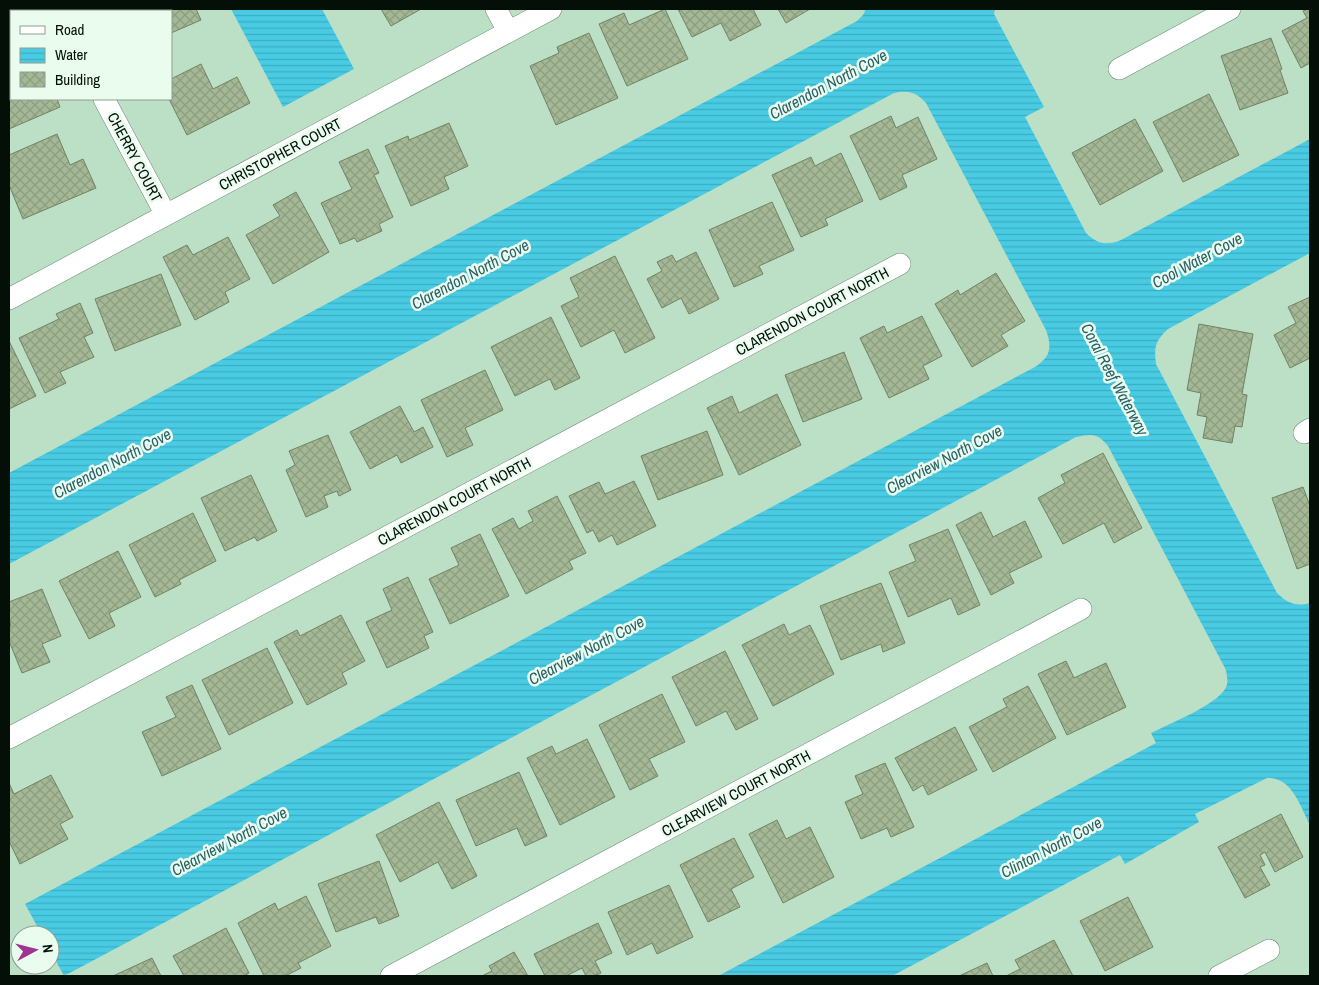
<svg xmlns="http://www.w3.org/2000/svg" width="1319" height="985" viewBox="0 0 1319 985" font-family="'Archivo Narrow',sans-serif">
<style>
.water{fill:url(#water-rules)}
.building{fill:url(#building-cross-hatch);stroke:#708363}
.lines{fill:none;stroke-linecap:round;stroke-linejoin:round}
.minor-casing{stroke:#6b8c73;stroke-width:22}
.minor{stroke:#fff;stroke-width:21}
.labels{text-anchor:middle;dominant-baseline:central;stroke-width:5;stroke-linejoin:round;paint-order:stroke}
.street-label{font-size:15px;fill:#041007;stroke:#eafcee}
.water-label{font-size:16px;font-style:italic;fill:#2a5f69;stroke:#eafcee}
</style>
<defs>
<pattern id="water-rules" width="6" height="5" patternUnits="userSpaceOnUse" patternTransform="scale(1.25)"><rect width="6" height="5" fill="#48cbe3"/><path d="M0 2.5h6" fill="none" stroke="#3dadc1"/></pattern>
<pattern id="building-cross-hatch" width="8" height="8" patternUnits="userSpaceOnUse" patternTransform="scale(1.25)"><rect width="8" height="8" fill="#a4b896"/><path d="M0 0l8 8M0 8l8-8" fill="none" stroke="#8c9d80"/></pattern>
</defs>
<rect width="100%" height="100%" fill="#bce0c5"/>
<path class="water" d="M231,9H322L354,69L283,107Z
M866,9H995L994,14L1044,107L1025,117L1086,233C1097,244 1107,246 1121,240L1310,139V253L1168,329C1155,341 1154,347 1156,364L1277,593C1287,603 1296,607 1310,603V825C1300,806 1292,777 1267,778L1195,814L1199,822L1125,864L1120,855L892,976H718L1156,743L1151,733C1169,724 1216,705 1225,689C1229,683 1227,677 1226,670L1108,446C1097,433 1092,434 1076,437L64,976L50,950V935H42L25,904L1035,367C1051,357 1052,347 1046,330L926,103C916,92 909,90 894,93L9,564V473L857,21L863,15Z"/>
<path class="building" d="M9,9H12L13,11H11V42L9,43Z
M141,9H196L201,20L171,33V11H142Z
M381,9H421L391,26Z
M665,9L688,59L627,86L599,24L624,13L629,25Z
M678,9H753L761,25L730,41L721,23L692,37Z
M778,9H810L786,23Z
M1308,9H1310V63L1301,68L1282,31L1307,18L1303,11Z
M589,33L618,98L556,125L530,66L559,53L557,47Z
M1271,38L1282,69L1280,70L1288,93L1240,110L1221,56Z
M11,54V99H57L60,107L9,129V55Z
M201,64L213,89L237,77L250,103L187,135L169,99H171V79Z
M1209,94L1239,155L1183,182L1153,122Z
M891,116L896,128L918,117L937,159L902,175L907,187L880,200L850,136Z
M1135,119L1163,171L1100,205L1072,153Z
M449,123L468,166L444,177L449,189L411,206L385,146L408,136L409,140Z
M57,134L70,165L83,159L96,188L23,219L9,185V155Z
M368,149L379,173L374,175L393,217L379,224L382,231L357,242L355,238L340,244L321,203L352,189L339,162Z
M841,153L863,201L825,219L828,225L801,237L772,175L811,157L815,166Z
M296,192L329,252L273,284L246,235L280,216L273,205Z
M772,202L794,250L759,266L763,274L734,287L709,230Z
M228,237L250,279L225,292L229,302L195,320L163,257L187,245L193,255Z
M696,252L719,299L689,314L681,298L662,308L647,279L662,271L657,262L672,255L676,262Z
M615,256L655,338L625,353L614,330L581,347L561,306L579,297L570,278Z
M996,273L1025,321L1001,335L1008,346L972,367L935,304L958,290L960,295Z
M161,274L181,325L115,351L95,299Z
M1310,297V358L1290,368L1274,335L1296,323L1288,307Z
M80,303L93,333L84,337L94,357L60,372L66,383L45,393L19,338L59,319L56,314Z
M922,316L942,356L923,366L929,379L889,398L860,338L884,326L887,333Z
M551,317L580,378L555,390L550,379L515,396L491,347Z
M1199,324L1253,334L1242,394L1247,395L1242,427L1235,426L1232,443L1203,438L1207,417L1197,415L1201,393L1187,390Z
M9,341L36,396L9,409Z
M844,352L862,399L803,422L785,375Z
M485,370L503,410L465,428L473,445L447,457L421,400Z
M777,394L801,445L739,475L707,408L732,396L739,413Z
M400,406L414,432L423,427L433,447L401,463L397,455L370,469L350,432Z
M707,431L723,475L658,500L641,456Z
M328,435L351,490L339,496L337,491L324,496L328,507L306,517L286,470L295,465L289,451Z
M1103,453L1142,528L1114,543L1104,523L1063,544L1038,498L1065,483L1061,475Z
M251,475L277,531L257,541L255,537L225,551L201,498Z
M634,481L656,526L617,545L612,535L599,542L593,530L587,533L569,496L599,482L605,494Z
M1303,487L1310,506V564L1297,569L1272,498Z
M557,496L586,553L569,561L573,569L526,594L492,529L513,518L519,529L533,521L528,511Z
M981,512L993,537L1025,521L1042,557L1009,573L1014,583L991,595L956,525Z
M193,513L216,561L179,580L181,584L155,597L129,545Z
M948,529L980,605L958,615L951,598L908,617L889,572L916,561L909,545Z
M480,534L509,596L450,624L429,579L459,565L451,548Z
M118,551L141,597L109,613L115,626L89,639L59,581Z
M408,577L433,632L424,636L429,648L387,668L366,622L392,610L383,589Z
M881,583L905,643L883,652L881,644L841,660L820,606Z
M42,589L61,636L42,644L50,662L22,673L9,641V627L11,626L9,619V602Z
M341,615L365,661L342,673L347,684L307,705L274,642L297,630L300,636Z
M784,624L789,635L810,625L834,674L773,706L742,645Z
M267,648L293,703L229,735L202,680Z
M725,651L758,719L736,730L726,711L696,726L672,677Z
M1066,661L1074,678L1106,663L1126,707L1067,735L1038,674Z
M192,685L221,749L162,776L142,732L176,717L166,697Z
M1028,686L1056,738L993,772L969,727L1007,707L1003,699Z
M662,694L685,742L649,759L658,776L630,790L599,725Z
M955,727L977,770L928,795L923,785L913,791L895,758Z
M587,739L615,797L560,825L527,758L552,746L556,754Z
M885,763L914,827L891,837L887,828L861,839L845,802L863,794L855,776Z
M519,772L547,836L525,846L517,828L476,846L456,800Z
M51,775L73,817L60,824L68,839L20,864L9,841V783L14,794Z
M439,802L477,876L452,889L438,862L400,882L376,835Z
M1281,814L1303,857L1275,872L1265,852L1260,855L1265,865L1260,867L1270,885L1245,898L1218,847Z
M777,820L786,839L810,827L834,877L783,903L749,834Z
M734,838L754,877L731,889L740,907L708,922L680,865Z
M379,861L399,916L379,924L376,917L336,932L318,884Z
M669,885L693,937L657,954L652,943L627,955L608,912Z
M306,896L331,946L298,963L301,968L285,976H264L238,923L275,903L278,910Z
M1128,897L1153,947L1105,971L1080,921Z
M598,923L612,953L595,961L601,973L594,976H586L582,968L566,976H545L534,954Z
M226,928L249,973L244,976H184L173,956Z
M1054,940L1073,976H1006L1020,969L1015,960Z
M514,952L528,976H482L492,971L489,966Z
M152,958L161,976H113Z
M987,963L993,976H959Z"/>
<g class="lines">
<g class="minor-casing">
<path id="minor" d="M56,9L57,11
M496,9L508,31
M1119,69L1230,9
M104,99L166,215
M9,299L551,9
M1304,433L1310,429
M9,738L900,264
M391,976L1081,609
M1219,976L1269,950"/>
</g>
<use href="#minor" class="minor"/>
</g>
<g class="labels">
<g class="street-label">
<text transform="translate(280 154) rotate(-28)">CHRISTOPHER COURT</text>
<text transform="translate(135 157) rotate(62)">CHERRY COURT</text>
<text transform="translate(812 311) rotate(-28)">CLARENDON COURT NORTH</text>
<text transform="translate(454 501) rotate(-28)">CLARENDON COURT NORTH</text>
<text transform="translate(736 793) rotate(-28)">CLEARVIEW COURT NORTH</text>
</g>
<g class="water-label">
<text transform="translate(828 84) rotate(-28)">Clarendon North Cove</text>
<text transform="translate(1197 260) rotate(-28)">Cool Water Cove</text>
<text transform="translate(470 274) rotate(-28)">Clarendon North Cove</text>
<text transform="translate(1115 379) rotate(62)">Coral Reef Waterway</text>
<text transform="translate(944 459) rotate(-28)">Clearview North Cove</text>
<text transform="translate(112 463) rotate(-28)">Clarendon North Cove</text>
<text transform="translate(586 650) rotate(-28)">Clearview North Cove</text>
<text transform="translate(229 841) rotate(-28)">Clearview North Cove</text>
<text transform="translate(1051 847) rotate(-28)">Clinton North Cove</text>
</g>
</g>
<rect width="1319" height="985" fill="none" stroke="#041007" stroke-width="20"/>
<rect x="10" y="10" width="162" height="90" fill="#eafcee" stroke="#8e9e92"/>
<rect x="20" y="26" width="25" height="8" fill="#ffffff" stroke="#8e9e92"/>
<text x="55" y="35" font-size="15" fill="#041007">Road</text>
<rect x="20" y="48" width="25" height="15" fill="url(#water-rules)" stroke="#8e9e92"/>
<text x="55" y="60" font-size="15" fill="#041007">Water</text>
<rect x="20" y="72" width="25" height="15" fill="url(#building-cross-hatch)" stroke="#8e9e92"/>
<text x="55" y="85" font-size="15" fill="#041007">Building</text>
<g transform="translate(35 950) rotate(83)"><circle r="24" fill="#eafcee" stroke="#8e9e92"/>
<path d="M0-4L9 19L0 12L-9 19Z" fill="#9f3494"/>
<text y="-8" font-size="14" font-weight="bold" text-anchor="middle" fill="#041007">N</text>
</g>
</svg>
